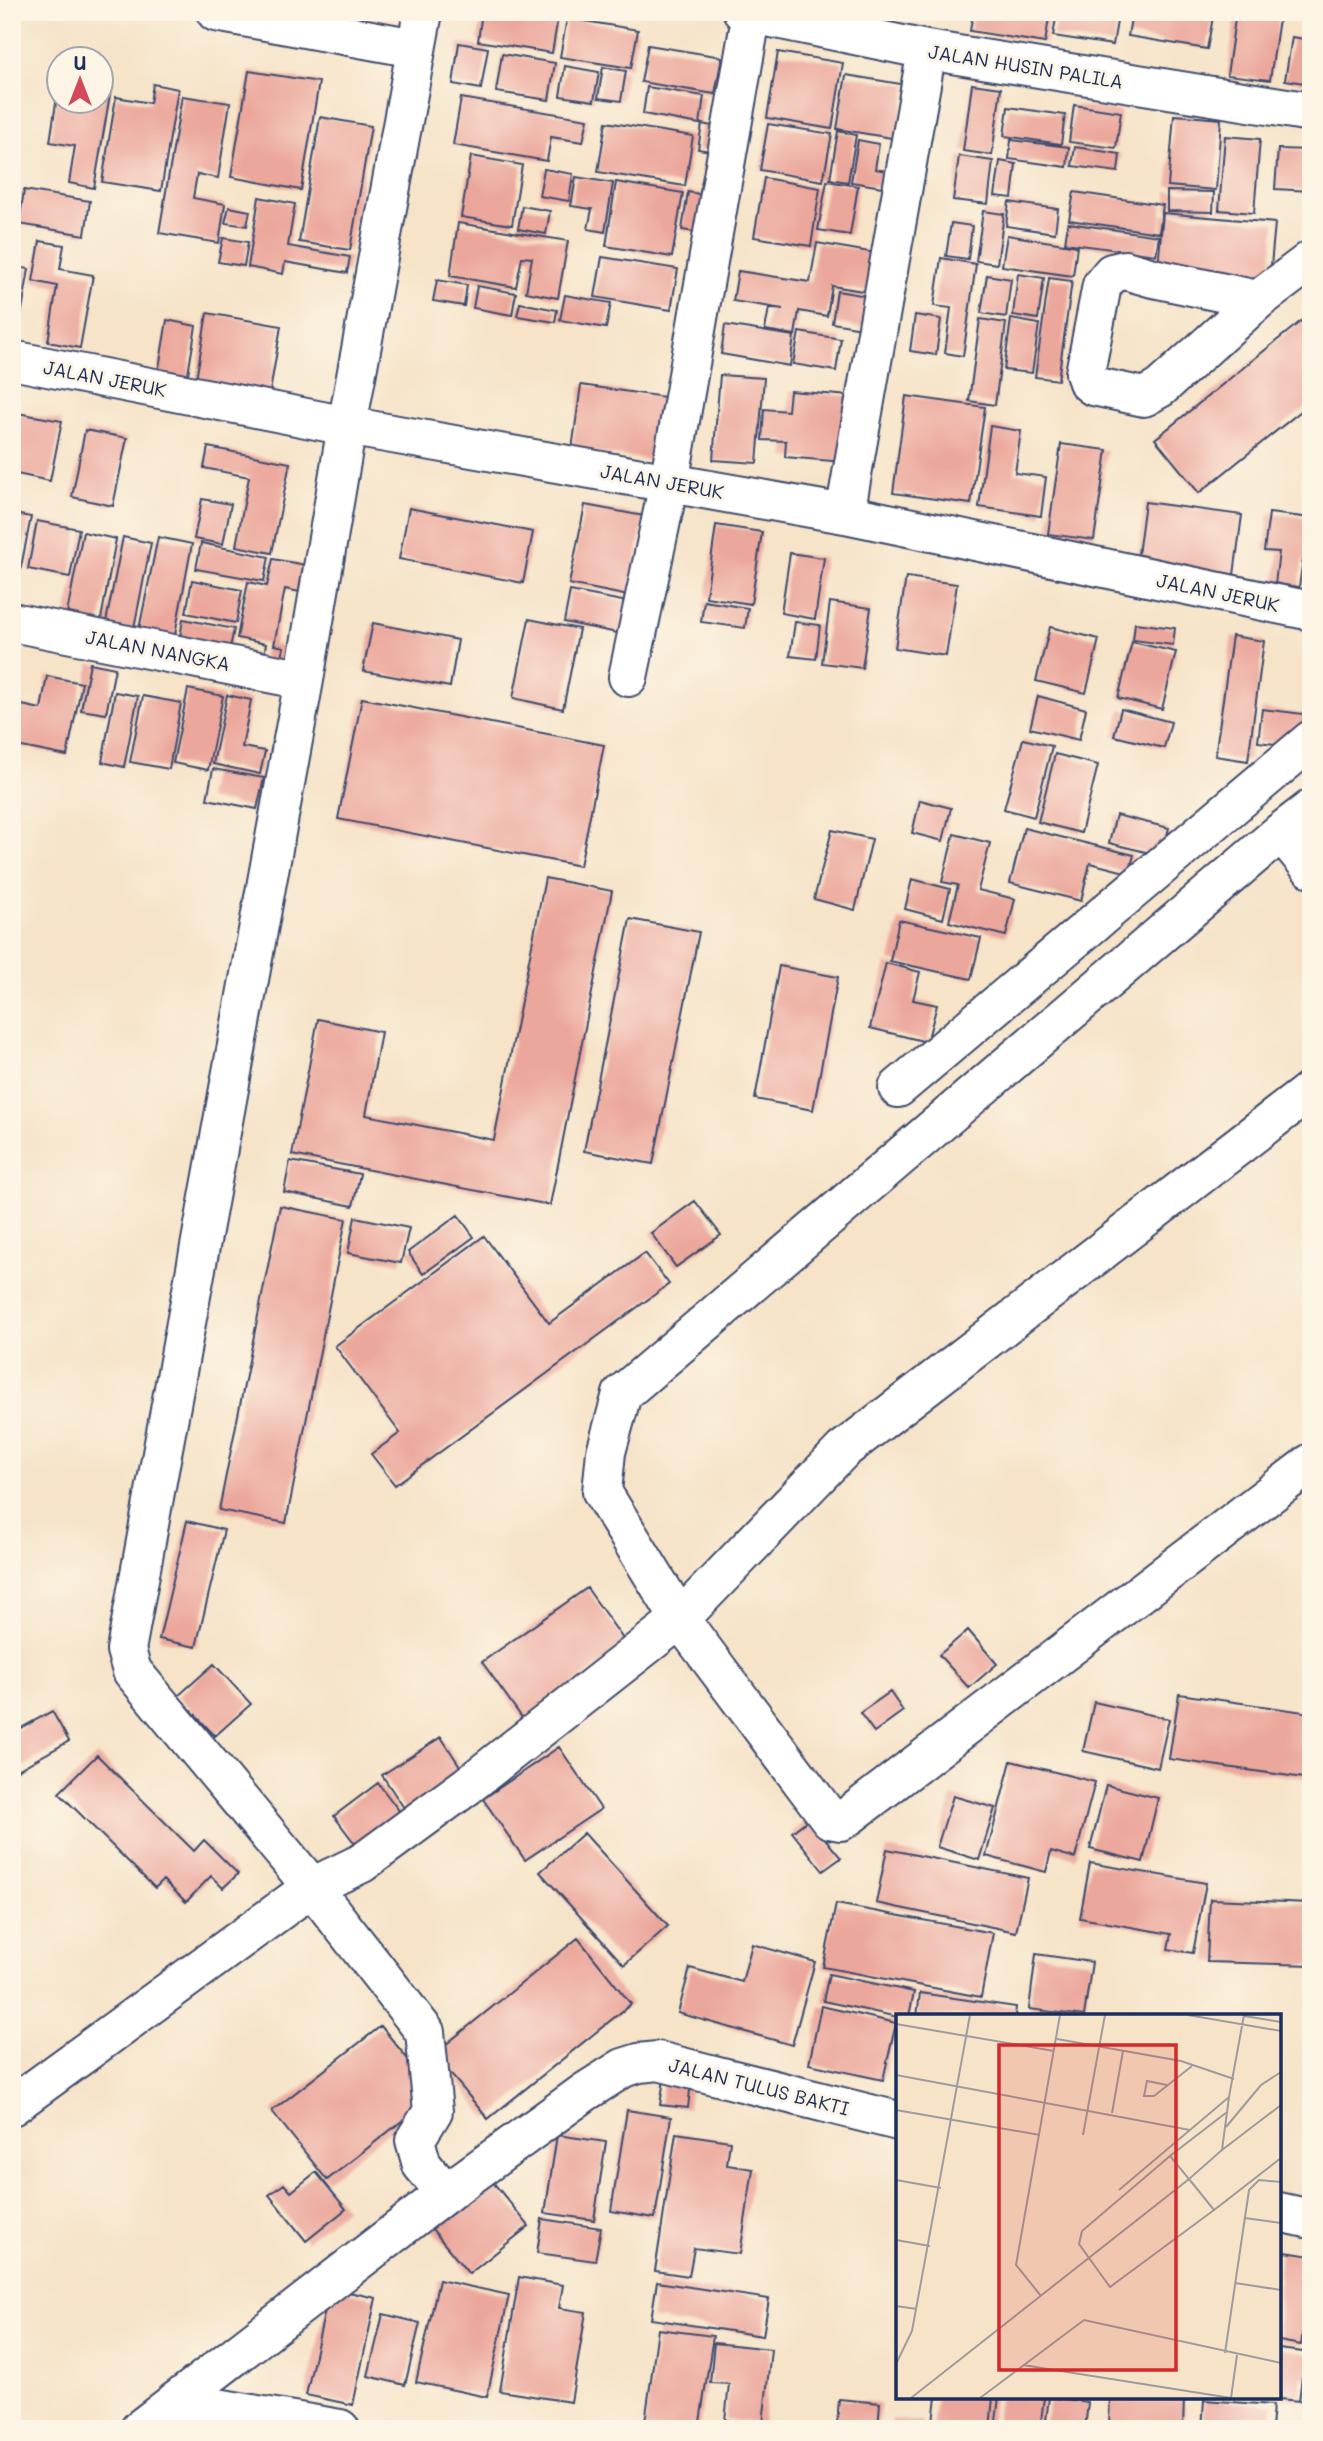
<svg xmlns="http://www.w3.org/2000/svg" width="1323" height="2441" viewBox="0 0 1323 2441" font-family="Mali,sans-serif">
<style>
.building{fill:#eca79c}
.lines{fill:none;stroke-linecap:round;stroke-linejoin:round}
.minor-casing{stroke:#3c4a6e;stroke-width:42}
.major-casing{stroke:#3c4a6e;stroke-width:42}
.minor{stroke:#fff;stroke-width:38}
.major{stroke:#fff;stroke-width:38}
.labels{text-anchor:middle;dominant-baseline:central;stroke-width:6;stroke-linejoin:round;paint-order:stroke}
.street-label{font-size:19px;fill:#1b2f5e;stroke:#fcf5e5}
.inset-road{fill:none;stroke:#9e9b9e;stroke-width:2}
.view{fill:#d62828;fill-opacity:0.15;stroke:#d62828;stroke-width:3.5}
.inset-edge{fill:none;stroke:#1b2f5e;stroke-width:3.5}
</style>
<rect width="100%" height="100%" fill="#fcf5e5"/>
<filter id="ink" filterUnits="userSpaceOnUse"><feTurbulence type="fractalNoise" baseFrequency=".0143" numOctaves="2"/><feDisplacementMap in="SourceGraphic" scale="14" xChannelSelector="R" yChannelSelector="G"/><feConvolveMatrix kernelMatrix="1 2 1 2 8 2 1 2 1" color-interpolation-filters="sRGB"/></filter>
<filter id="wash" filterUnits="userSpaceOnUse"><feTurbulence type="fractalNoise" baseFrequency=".00686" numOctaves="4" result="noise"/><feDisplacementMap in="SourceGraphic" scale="28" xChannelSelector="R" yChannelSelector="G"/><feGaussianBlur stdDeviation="1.57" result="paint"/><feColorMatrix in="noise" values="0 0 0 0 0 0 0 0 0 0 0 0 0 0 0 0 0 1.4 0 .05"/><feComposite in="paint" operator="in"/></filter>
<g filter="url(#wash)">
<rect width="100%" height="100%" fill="#f6e3c8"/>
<g id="blocks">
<path class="building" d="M482,12H559L552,53L478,41Z
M859,12H889L888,18Z
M931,12H956L955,18Z
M973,12H1050L1045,43L970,31Z
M1057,12H1101L1118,15L1113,45L1053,36Z
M1132,12H1214L1207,49L1128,36Z
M1236,12H1280L1270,80L1227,75Z
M567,18L638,30L631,68L560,57Z
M1292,37L1311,40V84L1285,80Z
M459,43L488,48L481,89L453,84Z
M648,45L722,57L715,94L641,82Z
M778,52L843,63L832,129L767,118Z
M502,54L555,63L549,100L496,92Z
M565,66L599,72L594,101L560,96Z
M603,67L626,71L621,101L598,98Z
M249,71L319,82L301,190L231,177Z
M102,75L113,77L94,188L69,183L75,146L50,142L58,90L60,102H102Z
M846,75L907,85L898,139L837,129Z
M153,84L178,89L161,191L102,182L116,97L150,103Z
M972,84L1001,88L992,155L963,151Z
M647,87L704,96L700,124L643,114Z
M182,96L230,103L218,178L197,174L193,198L225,204L219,243L159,233Z
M461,98L588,119L583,142L551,137L547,161L453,145Z
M1074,105L1121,112L1116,148L1069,142Z
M1008,107L1065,115L1061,144L1004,136Z
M1174,115L1221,119L1216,190L1168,186Z
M320,117L371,126L350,250L299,242Z
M606,122L693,136L685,186L598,172Z
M702,124L727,129L722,153L698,149Z
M768,124L832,134L823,181L760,170Z
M838,131L856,135L848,182L830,179Z
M1225,136L1260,139L1254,213L1219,210Z
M858,140L879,144L875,169L898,173L895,189L851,182Z
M1011,140L1069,147L1067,167L1009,159Z
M1075,147L1120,154L1118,172L1072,166Z
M1278,149L1311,150V191L1275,189Z
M471,156L522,165L512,225L461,217Z
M959,156L993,161L988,204L953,200Z
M1000,161L1016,164L1012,198L995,196Z
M544,169L573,174L569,201L539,196Z
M576,177L613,183L605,232L588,229L592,209L571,206Z
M764,178L820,188L811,246L754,237Z
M827,181L858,186L850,235L818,230Z
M616,182L683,193L672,257L606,246Z
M24,190L90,201L85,235L19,224Z
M1167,191L1214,192L1213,212L1167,211Z
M688,192L714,197L708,234L682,230Z
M1074,192L1163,205L1159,233L1069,220Z
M259,197L295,204L288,246L350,257L347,273L285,262L283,274L248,267Z
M1009,202L1058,209L1055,233L1006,226Z
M522,206L550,211L546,234L518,229Z
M229,207L250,211L247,226L225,223Z
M983,211L1004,214L997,264L976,261Z
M1163,213L1275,223L1269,287L1157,277Z
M458,223L568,241L558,298L526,292L532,258L522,257L516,287L450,276Z
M951,223L972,226L968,259L946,256Z
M1068,223L1159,236L1156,255L1065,243Z
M1007,235L1077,246L1073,276L1002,266Z
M223,238L248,242L244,266L218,262Z
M40,241L64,245L60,269L93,275L80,348L48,342L57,286L33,281Z
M817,243L887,255L881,294L832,286L827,316L799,311L795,335L765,330L769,308L783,309L733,301L738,271L810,282Z
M602,257L678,269L671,310L595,297Z
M941,258L976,264L963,356L945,353L951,308L934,306Z
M12,266L29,269L16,345L12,344Z
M1018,274L1044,278L1038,319L1013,315Z
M987,275L1011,279L1006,317L981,313Z
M1049,278L1072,281L1058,380L1035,377Z
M437,280L467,285L464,306L433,301Z
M477,286L516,293L512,315L473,308Z
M837,291L879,298L874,330L832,323Z
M565,295L611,303L606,328L560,320Z
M520,303L557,310L555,322L517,316Z
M207,313L281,326L269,398L195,386Z
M1311,313V403L1199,493L1155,439Z
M915,315L941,319L936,355L910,351Z
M980,319L1006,323L995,405L969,401Z
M1011,319L1039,324L1032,373L1004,370Z
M167,320L196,326L186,386L157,380Z
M725,325L794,336L790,366L721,354Z
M799,332L841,339L836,371L793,364Z
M720,375L764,378L757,463L713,460Z
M581,385L672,398L663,462L572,449Z
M790,391L850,396L844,462L785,457L786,441L762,440L764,409L788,411Z
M906,396L985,407L971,504L893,493Z
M12,412L62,421L50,481L12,473Z
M990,426L1021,431L1015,473L1046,477L1041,516L979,507Z
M85,430L127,438L113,506L72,497Z
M1061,444L1107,450L1094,540L1048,534Z
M208,447L290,463L272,553L236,546L249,477L204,468Z
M202,499L231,504L223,544L194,539Z
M1145,502L1242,515L1234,575L1137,562Z
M585,505L644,516L629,596L569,584Z
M409,508L533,532L523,583L399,559Z
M1269,513L1311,518V561L1303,560L1299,587L1275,584L1279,552L1264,551Z
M14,514L31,517L20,572L12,570Z
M37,521L79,529L70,577L28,569Z
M716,525L762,532L751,604L706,597Z
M83,532L116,539L99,630L65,623Z
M123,537L151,543L132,638L104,632Z
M158,537L192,544L173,645L137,639Z
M201,543L269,557L264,581L196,569Z
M790,553L824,558L815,619L781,613Z
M273,559L311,566L305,593L285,589L274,645L284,647L280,668L262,664L266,644L237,638L248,582L267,586Z
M906,577L957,584L946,656L895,648Z
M192,580L242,590L236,623L186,613Z
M570,591L633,603L627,635L564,622Z
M704,601L748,608L745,628L701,622Z
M830,602L871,608L862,668L822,663Z
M183,619L234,629L230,648L180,638Z
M529,619L579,629L563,709L513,698Z
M795,622L820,625L816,659L790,656Z
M373,623L458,640L450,687L363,671Z
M1135,623L1175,628L1173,645L1133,640Z
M1050,627L1099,639L1086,693L1036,681Z
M1232,636L1264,641L1248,761L1215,756Z
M1132,642L1176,652L1162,709L1118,698Z
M90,663L115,668L106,714L81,710Z
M47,676L82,683L67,756L12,745V703L41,709Z
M188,689L223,696L208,770L173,763Z
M115,692L138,696L124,767L102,762Z
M227,695L251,700L242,747L265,751L260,774L213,764Z
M143,696L181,703L169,769L130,762Z
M1038,696L1086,709L1079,740L1030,728Z
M362,698L604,745L580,866L338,819Z
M1121,709L1171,722L1164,748L1114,736Z
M1262,709L1304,714L1300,747L1258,742Z
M1023,739L1052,746L1034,817L1004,809Z
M1055,754L1098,765L1081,833L1038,822Z
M213,769L264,778L257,809L207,799Z
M920,800L951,808L943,841L912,833Z
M1116,815L1169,828L1162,856L1109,843Z
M1024,828L1134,855L1129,873L1090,863L1081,901L1010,883Z
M832,830L872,839L855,910L814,899Z
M954,834L990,843L978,890L1015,899L1006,936L949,922L958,885L942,882Z
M545,878L612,891L550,1205L292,1155L318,1019L381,1032L366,1115L494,1140Z
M912,879L950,889L943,919L905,909Z
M630,919L699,932L653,1164L584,1151Z
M899,920L981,938L971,979L890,961Z
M886,963L920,972L913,1000L937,1005L927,1042L870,1028Z
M779,966L838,977L813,1110L755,1099Z
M290,1161L360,1174L353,1206L284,1192Z
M695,1201L721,1235L676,1267L651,1233Z
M280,1206L346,1219L286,1523L219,1510Z
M458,1215L474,1237L423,1274L408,1252Z
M355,1217L409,1228L401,1263L348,1253Z
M484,1236L549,1323L645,1253L669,1284L395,1485L371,1454L400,1433L335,1346Z
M187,1521L224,1530L196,1647L159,1639Z
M587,1588L628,1646L523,1719L482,1662Z
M968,1630L997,1664L969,1688L939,1655Z
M214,1664L251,1704L215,1736L178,1696Z
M890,1692L903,1711L874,1732L860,1713Z
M1179,1694L1311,1713V1779L1169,1759Z
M1094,1702L1169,1719L1158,1768L1083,1751Z
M52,1711L69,1741L12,1773V1733Z
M441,1737L467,1777L408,1814L382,1775Z
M559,1747L601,1809L525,1860L483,1799Z
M97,1755L194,1851L204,1840L238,1874L223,1888L211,1876L186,1902L163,1880L155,1888L59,1793Z
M1011,1761L1095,1782L1075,1858L1051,1851L1046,1872L986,1856Z
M378,1783L403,1816L359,1849L334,1816Z
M1106,1785L1158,1798L1143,1862L1090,1849Z
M953,1796L995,1808L979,1860L937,1847Z
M809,1819L841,1858L823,1871L792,1832Z
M584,1833L668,1926L624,1965L540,1872Z
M887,1849L1028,1878L1016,1932L876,1903Z
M1090,1863L1206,1883L1193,1953L1168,1949L1171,1934L1080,1918Z
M1210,1899L1311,1903V1965L1207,1962Z
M836,1904L993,1933L981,1997L823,1967Z
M578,1938L631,2004L488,2119L434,2054Z
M752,1944L815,1962L792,2045L678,2013L690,1968L742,1982Z
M1036,1954L1092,1962L1084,2016L1029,2009Z
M829,1974L914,1992L909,2016L898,2017L823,2001Z
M920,1993L1016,2007L1015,2016H917Z
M821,2006L896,2023L883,2080L809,2064Z
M381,2026L436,2094L327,2180L272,2111Z
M664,2079L691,2082L688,2108L660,2105Z
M627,2110L671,2117L655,2218L611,2211Z
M676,2133L730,2141L727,2165L753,2169L740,2254L694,2248L689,2276L655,2271Z
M557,2135L606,2142L594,2220L545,2213Z
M316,2172L346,2209L306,2241L269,2195L284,2184L291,2192Z
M492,2181L529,2226L469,2274L432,2229Z
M542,2219L601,2228L595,2261L537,2253Z
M1279,2251L1311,2256V2325L1304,2324L1301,2345L1279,2341Z
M519,2277L563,2285L559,2308L586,2312L571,2402L500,2391Z
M439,2280L509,2295L487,2397L416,2382Z
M657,2282L769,2299L763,2336L651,2319Z
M330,2288L376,2298L353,2405L306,2395Z
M383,2314L420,2323L405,2385L368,2376Z
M658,2329L713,2336L699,2429H644Z
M714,2343L771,2349L763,2424L725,2420L729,2384L710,2383Z
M1279,2349L1311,2353V2378L1302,2377L1299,2401L1279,2399Z
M936,2397H993L990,2429H932Z
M999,2397H1044L1040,2429H995Z
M1049,2397L1088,2402L1085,2429H1045Z
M1110,2397L1184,2398L1183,2429H1109Z
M839,2399L880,2403L878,2428L837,2424Z
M1204,2400L1273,2405L1271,2429H1202Z
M891,2419L923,2422L922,2429H890Z"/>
</g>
</g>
<g filter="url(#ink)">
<use href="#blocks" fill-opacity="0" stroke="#3c4a6e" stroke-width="2"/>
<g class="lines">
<g class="minor-casing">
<path id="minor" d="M216,12L415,48
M423,12L347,426L304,680L126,1650L132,1671L312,1887L425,2032L433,2111L415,2140L422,2165L446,2193
M743,12L927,50L1311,112
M1258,300L1153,278L1125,270L1112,273L1102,285L1085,373L1088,382L1093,386L1144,397L1160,388L1258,300L1311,260
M12,360L347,426L845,514L1311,611
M845,514L927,50
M12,622L304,680
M628,677L669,483L752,12
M1311,809L1281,832L1311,868
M1281,832L622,1394L606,1452L602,1492L680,1619L830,1819L841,1821L850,1815L1311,1463
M898,1088L1311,740
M12,2106L312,1887L362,1863L467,1786L680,1619L843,1450L1311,1090
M176,2401L340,2429"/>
</g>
<g class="major-casing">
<path id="major" d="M1279,2212L1311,2219
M140,2429L446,2193L585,2092L623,2068L639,2063L658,2061L898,2121"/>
</g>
<use href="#minor" class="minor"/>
<use href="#major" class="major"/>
</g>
</g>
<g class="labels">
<g class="street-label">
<text transform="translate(1026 66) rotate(9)">JALAN HUSIN PALILA</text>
<text transform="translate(105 378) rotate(11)">JALAN JERUK</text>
<text transform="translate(662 481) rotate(10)">JALAN JERUK</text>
<text transform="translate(1218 592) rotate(12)">JALAN JERUK</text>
<text transform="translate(158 650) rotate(11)">JALAN NANGKA</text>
<text transform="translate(759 2086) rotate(14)">JALAN TULUS BAKTI</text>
</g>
</g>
<g transform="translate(896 2014)">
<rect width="385" height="385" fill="#f6e3c8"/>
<path class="inset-road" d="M292,1L385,17M348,2L385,8M0,10L158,37M161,25L285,47L338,65M0,61L294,116M271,71L251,67L248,82H258L296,52M333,83L326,136L385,91M0,96L144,121M216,99L227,37M330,113L365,71L385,58M187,121L209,1M326,136L293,165L318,196L385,144M274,142L186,217L183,230L214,273L318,196M0,166L45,174M223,176L333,83L348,1M349,204L385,209M0,226L34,232M339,269L385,276M145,282L120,251L164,1M0,292L21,295M329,339L353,176L363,166L385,168M0,350L16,317L74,1M127,351L335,384M15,384L293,165L274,142L331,98M84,384L188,306L385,349M335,384L341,341"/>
<path class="view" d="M103,31H280V356H103Z"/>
<rect width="385" height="385" class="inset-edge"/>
</g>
<rect width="1323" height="2441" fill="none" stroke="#fcf5e5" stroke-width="42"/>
<g transform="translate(80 80)"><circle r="33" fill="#fcf5e5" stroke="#a2a6af" stroke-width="2"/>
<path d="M0-5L12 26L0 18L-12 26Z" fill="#d1495b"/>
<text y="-10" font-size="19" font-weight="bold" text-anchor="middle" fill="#1b2f5e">U</text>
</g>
</svg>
